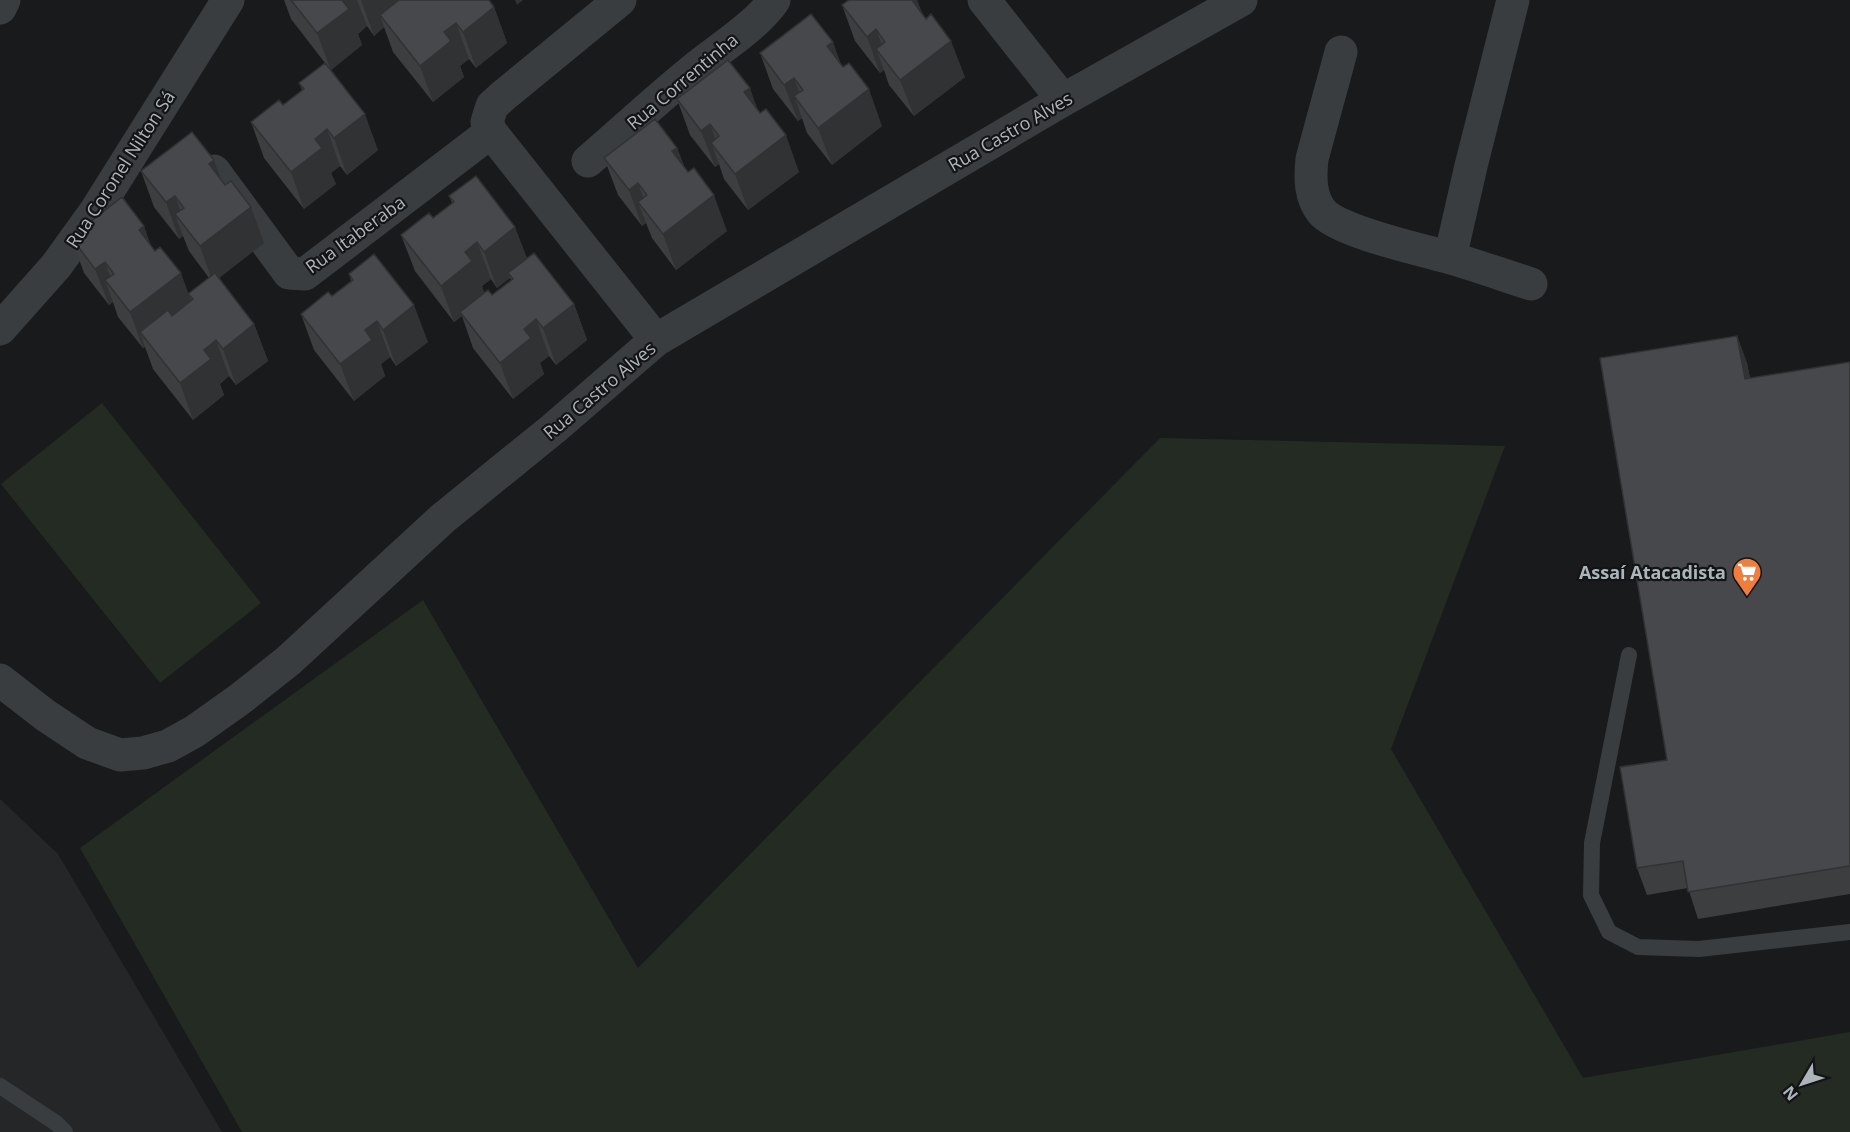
<svg xmlns="http://www.w3.org/2000/svg" width="1850" height="1132" viewBox="0 0 1850 1132" font-family="'Open Sans',sans-serif">
<style>
.built{fill:#252628}
.green{fill:#242b23}
.lines{fill:none;stroke-linecap:round;stroke-linejoin:round}
.service{stroke:#3a3d40;stroke-width:16}
.minor{stroke:#3a3d40;stroke-width:33}
.wall{fill:#3c3e40;fill-rule:evenodd}
.shaded-wall{fill:#313234}
.building{fill:#46484b;stroke:#313234;stroke-width:1.5}
.labels{text-anchor:middle;dominant-baseline:central;stroke-width:4.5;stroke-linejoin:round;paint-order:stroke}
.street-label{font-size:18px;fill:#acb5ba;stroke:#141416}
.poi-label{font-size:18px;font-weight:bold;fill:#acb5ba;stroke:#141416;text-anchor:end}
</style>
<rect width="100%" height="100%" fill="#191a1b"/>
<path class="built" d="M0,799L58,854L222,1132H0Z"/>
<path class="green" d="M102,403L261,603L160,683L1,484Z
M1160,438L1505,446L1391,749L1583,1078L1850,1032V1132H242L80,848L423,600L638,968Z"/>
<g class="lines">
<path class="service" d="M1629,655L1592,843L1591,895L1609,932L1638,947L1699,949L1850,932
M0,1086L56,1123L65,1132"/>
<path class="minor" d="M620,0L503,96L492,106L487,122L491,132L656,340
M984,0L1063,100
M0,8L4,0
M1341,52L1312,159C1310,178 1310,197 1322,212C1340,232 1419,249 1447,257C1475,265 1503,275 1531,284
M588,161C623,131 657,99 693,70C716,51 759,24 774,0
M214,171L289,273L305,274L491,132
M1450,258L1471,166L1513,0
M0,329L56,266L95,212L228,0
M0,680L45,715L87,743L120,755L143,753L168,746L195,731L240,699L288,661L442,519L553,429L656,340L1063,100L1241,0"/>
</g>
<path class="wall" d="M284,0H489L494,7L507,43L476,68L469,59L460,66L464,77L433,102L393,52L384,27L374,36L367,26L358,34L362,45L331,70L378,150L347,175L340,166L331,173L336,184L304,209L264,158L251,122L283,105L302,90L299,83L325,63L291,19Z
M917,0L922,13L965,77L914,116L889,85L884,70L880,73L855,41L842,5Z
M760,53L840,63L882,126L832,165L807,133L802,118L798,121L773,89Z
M677,99L757,108L799,172L748,210L724,179L719,164L715,167L690,135Z
M677,148L684,166L727,231L676,270L652,238L646,223L642,226L618,195L604,158Z
M141,171L221,180L225,185L251,207L264,243L218,278L254,324L268,361L236,385L229,376L220,384L224,395L193,420L153,369L145,347L143,348L118,317L113,302L109,305L84,273L71,237L150,245L191,300L188,294L209,278L189,251L183,236L179,239L154,207Z
M449,196L527,259L574,304L587,340L556,365L549,356L540,363L544,374L513,399L473,348L462,316L454,322L415,271L401,235L433,218L452,203ZM510,278L511,280L492,295L484,293L482,286L491,279L497,288Z
M349,274L428,342L396,366L390,357L381,364L385,376L354,401L314,350L301,314L332,296L351,281Z
M1737,336L1747,363L1750,378L1850,362V894L1698,919L1688,888L1647,895L1637,868L1667,760Z"/>
<path class="shaded-wall" d="M342,0H357L367,26L358,34L362,45L331,70L317,33Z
M361,0H401L380,15L384,27L374,36Z
M515,0H523L517,5Z
M911,0H917L928,31Z
M494,7L507,43L476,68L463,32Z
M456,23L469,59L460,66L464,77L433,102L420,66L444,32Z
M876,29L889,65L876,49L884,70L880,73L867,37Z
M951,41L965,77L914,116L900,80Z
M833,42L846,78L827,46Z
M794,78L807,113L794,96L802,118L798,121L784,85Z
M750,88L763,125L744,92Z
M869,89L882,126L832,165L818,128Z
M365,114L378,150L347,175L334,138Z
M710,124L723,159L711,143L719,164L715,167L701,131Z
M327,129L340,166L331,173L336,184L304,209L291,172L315,139Z
M786,135L799,172L748,210L735,174Z
M677,148L690,184L672,151Z
M214,160L227,196L209,164Z
M638,183L651,218L638,202L646,223L642,226L629,190Z
M714,195L727,231L676,270L663,234Z
M175,196L187,229L175,214L183,236L179,239L166,202Z
M251,207L264,243L213,283L200,246Z
M144,226L157,262L139,230Z
M515,227L529,263L508,273L510,278L497,288L484,252Z
M477,242L491,279L482,286L486,297L460,312L462,316L454,322L441,286L465,252Z
M105,262L117,296L105,280L113,302L109,305L95,269Z
M181,273L194,309L140,332L145,347L143,348L130,312Z
M574,304L587,340L556,365L543,328Z
M414,305L428,342L396,366L383,330Z
M536,319L549,356L540,363L544,374L513,399L500,363L524,329Z
M377,321L390,357L381,364L385,376L354,401L340,364L365,330Z
M254,324L268,361L236,385L223,349Z
M1737,336L1747,363L1755,406L1745,379Z
M216,340L229,376L220,384L224,395L193,420L180,383L204,350Z"/>
<path class="building" d="M291,0H342L349,9L317,33Z
M399,0H489L494,7L463,32L456,23L444,32L451,41L420,66L380,15Z
M849,0H912L926,19L931,14L951,41L900,80L876,49L885,42L876,29L867,37L842,5Z
M811,14L833,42L827,46L843,67L849,63L869,89L818,128L794,96L803,90L794,78L784,85L760,53Z
M728,60L750,88L744,92L760,113L766,109L786,135L735,174L711,143L719,136L710,124L701,131L677,99Z
M325,63L365,114L334,138L327,129L315,139L322,148L291,172L251,122L279,100L283,105L304,89L299,83Z
M655,119L677,148L672,151L688,172L694,168L714,195L663,234L638,202L647,195L638,183L629,190L604,158Z
M192,132L214,160L209,164L225,185L231,181L251,207L200,246L175,214L184,208L175,196L166,202L141,171Z
M476,176L515,227L484,252L477,242L465,252L472,261L441,286L401,235L429,213L433,218L454,202L449,196Z
M122,197L144,226L139,230L155,251L160,247L181,273L130,312L105,280L114,274L105,262L95,269L71,237Z
M534,253L574,304L543,328L536,319L524,329L531,338L500,363L460,312L488,290L492,295L513,279L508,273Z
M374,254L414,305L383,330L377,321L365,330L372,340L340,364L301,314L328,292L332,296L353,280L349,274Z
M215,273L254,324L223,349L216,340L204,350L211,359L180,383L140,332L168,310L172,316L193,299L188,294Z
M1737,336L1745,379L1850,362V866L1688,892L1683,861L1637,868L1620,767L1667,760L1600,358Z"/>
<defs>
<g id="supermarket-pin" transform="scale(1.5)"><path d="M0 17L-7.5 6A9.5 9.5 0 1 1 7.5 6Z" fill="#ee7d3e" stroke="#141416"/><path d="M-6-5.5h2.5l.6 2H6L4.5 2H-2.5L-4.4-4H-6ZM-1.5 3.2a1.3 1.3 0 1 0 .1 0ZM3 3.2a1.3 1.3 0 1 0 .1 0Z" fill="#fff"/></g>
</defs>
<g fill-rule="evenodd">
<use href="#supermarket-pin" x="1747" y="572"/>
</g>
<g class="labels">
<g class="street-label">
<text transform="translate(682 81) rotate(-40)">Rua Correntinha</text>
<text transform="translate(1010 131) rotate(-30)">Rua Castro Alves</text>
<text transform="translate(120 169) rotate(-57)">Rua Coronel Nilton Sá</text>
<text transform="translate(355 234) rotate(-36)">Rua Itaberaba</text>
<text transform="translate(599 390) rotate(-40)">Rua Castro Alves</text>
</g>
<g class="poi-label">
<text x="1726" y="572">Assaí Atacadista</text>
</g>
</g>
<g transform="translate(1802 1084) rotate(231)" stroke="#141416" stroke-width="4.5" paint-order="stroke">
<path d="M0-4.5L10 22L0 15L-10 22Z" fill="#acb5ba"/>
<text y="-9" font-size="16" font-weight="bold" text-anchor="middle" fill="#acb5ba">N</text>
</g>
</svg>
